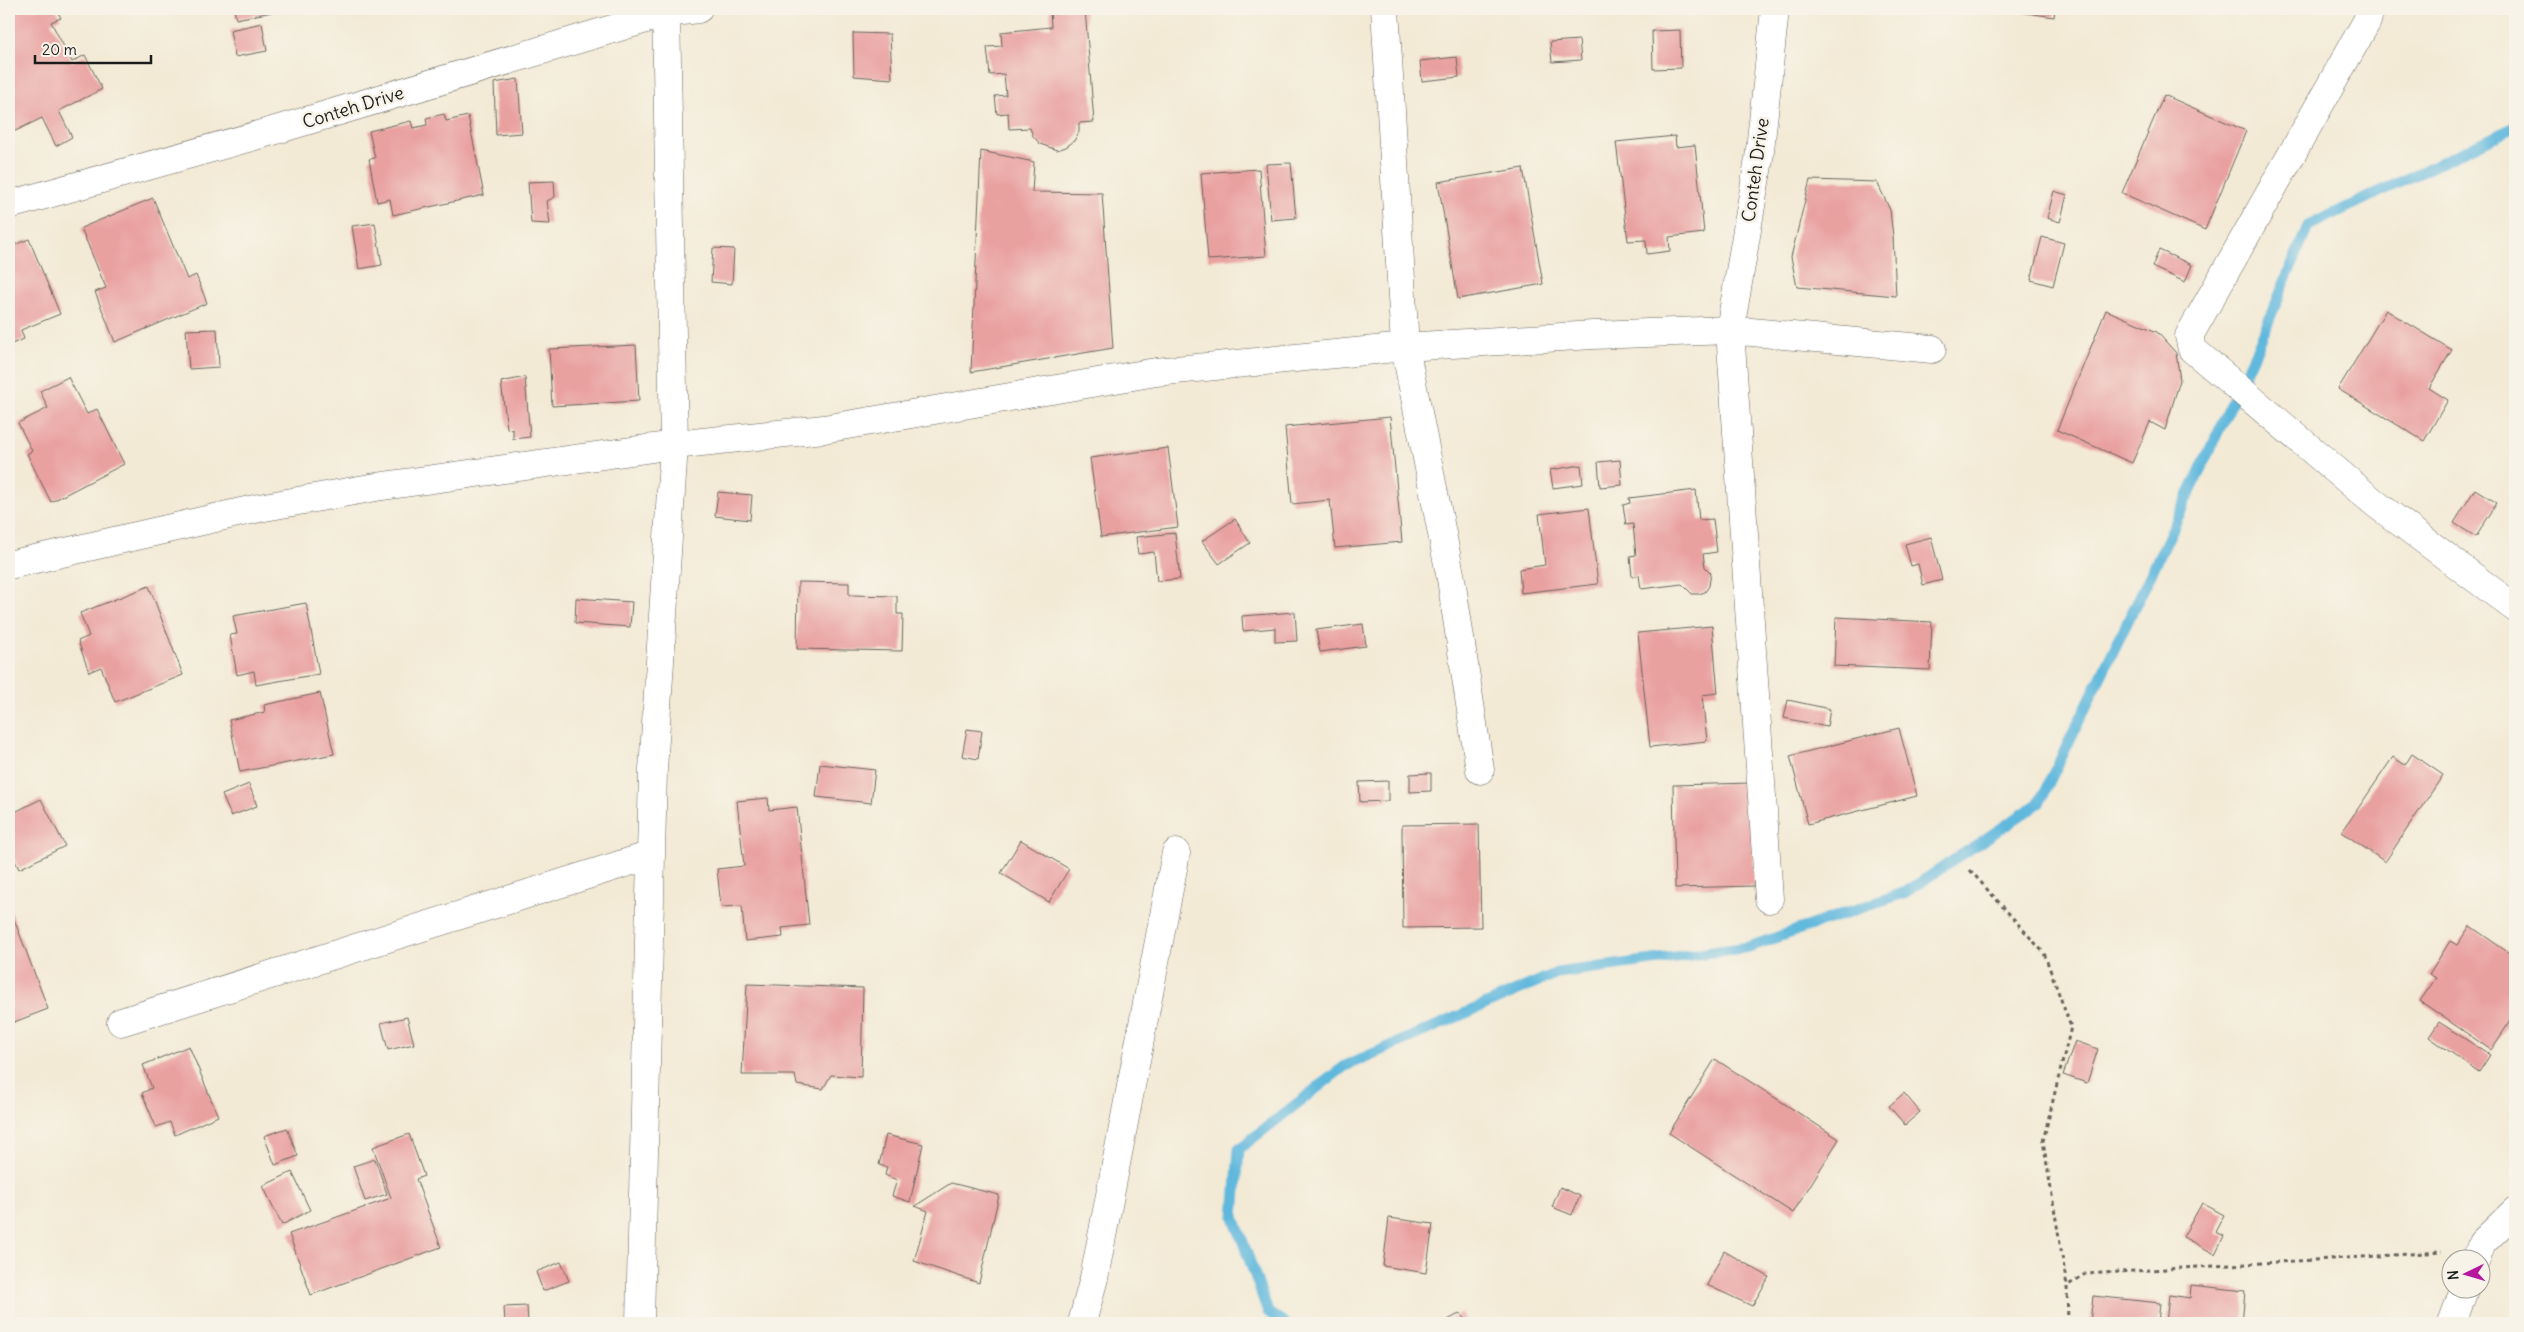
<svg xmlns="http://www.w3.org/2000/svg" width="2524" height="1332" viewBox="0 0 2524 1332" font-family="Delius,sans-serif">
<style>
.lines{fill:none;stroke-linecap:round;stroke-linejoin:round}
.stream{stroke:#60b8dd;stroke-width:11}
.building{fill:#e9a1a0}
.street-casing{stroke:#67645d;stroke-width:29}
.path{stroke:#67645d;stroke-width:3;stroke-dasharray:4 4;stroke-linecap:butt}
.street{stroke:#fff;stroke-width:28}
.labels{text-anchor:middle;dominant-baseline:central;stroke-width:5;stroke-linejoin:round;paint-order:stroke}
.street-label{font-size:18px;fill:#1c1c1c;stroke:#f7f3e8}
</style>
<rect width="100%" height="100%" fill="#f7f3e8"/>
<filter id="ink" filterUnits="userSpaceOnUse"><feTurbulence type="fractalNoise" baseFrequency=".02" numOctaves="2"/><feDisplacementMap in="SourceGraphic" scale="10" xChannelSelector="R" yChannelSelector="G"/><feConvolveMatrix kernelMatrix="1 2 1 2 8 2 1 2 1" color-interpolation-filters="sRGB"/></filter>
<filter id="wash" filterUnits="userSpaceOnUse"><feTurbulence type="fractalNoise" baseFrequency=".0096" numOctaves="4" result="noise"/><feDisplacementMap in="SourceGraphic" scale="20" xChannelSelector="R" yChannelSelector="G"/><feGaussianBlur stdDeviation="1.12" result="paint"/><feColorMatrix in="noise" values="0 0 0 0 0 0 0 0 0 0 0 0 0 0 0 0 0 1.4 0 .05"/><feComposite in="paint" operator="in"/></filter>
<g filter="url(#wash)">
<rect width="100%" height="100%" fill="#f3ead5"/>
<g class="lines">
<path class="stream" d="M1285,1323L1268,1312L1234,1217L1239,1149L1345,1066L1557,973L1749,947L1906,892L2039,803L2164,547L2257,349L2308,226L2515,127"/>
</g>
<g id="blocks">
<path class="building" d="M9,9H56L61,18L51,22L72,62L85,55L102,89L59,111L72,137L56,146L42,118L9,134Z
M234,9H282V10L236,19Z
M1050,9H1085L1094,122L1079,123V132L1074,141L1066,147L1057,150L1040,144L1033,136L1030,128L1009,129L1008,113L997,114L995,96L1006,95L1004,74L990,75L987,47L1002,46L1001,32L1051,27Z
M2014,9H2055L2054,17L2013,11Z
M262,23L267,51L235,57L230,30Z
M1680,30L1681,68L1653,69L1652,31Z
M853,33L890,34L892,79L854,76Z
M1579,40L1581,60L1552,62L1550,42Z
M1457,57L1459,77L1422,81L1420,61Z
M518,79L522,133L496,135L494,83Z
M2164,95L2246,131L2205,230L2122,193Z
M444,114L446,121L468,116L484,195L393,215L390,199L377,202L369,159L375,158L369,131L411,121L413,128L427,125L426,118Z
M1675,136L1676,147L1695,145L1704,233L1669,237L1670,251L1647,254L1646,240L1628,241L1616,142Z
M981,151L1034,162L1032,192L1102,193L1113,348L971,372Z
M1291,163L1296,218L1271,220L1266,164Z
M1523,168L1543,284L1458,299L1438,182Z
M1259,169L1266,256L1208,260L1201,173Z
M1810,180L1877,182L1890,210L1893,236L1896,296L1797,287L1791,257Z
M554,181L555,197L547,201L550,224L531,223L528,182Z
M2054,191L2067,195L2060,222L2047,218Z
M153,198L187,279L196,275L207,303L115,342L95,292L106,288L81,228Z
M375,223L382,265L359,269L352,226Z
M2042,237L2064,243L2053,286L2031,280Z
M29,239L60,314L21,330L24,339L9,345V247Z
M713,248L734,249L732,284L711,282Z
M2159,250L2192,265L2185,282L2152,267Z
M2106,310L2157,332L2176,353L2180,380L2165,430L2150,422L2132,463L2057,430Z
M2386,310L2452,350L2429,388L2448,400L2424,441L2338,389Z
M217,329L219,367L189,369L186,330Z
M636,345L639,401L552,406L549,349Z
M68,377L87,414L97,409L124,464L51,502L27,454L32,451L18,423L48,408L40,391Z
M525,377L530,437L513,439V430L507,428L501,382Z
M1390,417L1402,542L1335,548L1330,500L1292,504L1285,427Z
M1168,448L1178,527L1101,537L1090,458Z
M1620,460L1622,485L1600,487L1598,462Z
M1581,465L1583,484L1553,488L1550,470Z
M2475,489L2497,503L2476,537L2454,523Z
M1696,490L1699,520L1713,519L1717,552L1703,554L1705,567L1711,573L1709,586L1705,592L1699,594H1692L1682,584L1641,589L1639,575L1632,577L1630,556L1636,555L1633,524L1626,525L1623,505L1630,503L1629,498Z
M718,492L752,495L750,520L715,516Z
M1589,508L1598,584L1521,593L1519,569L1545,565L1539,514Z
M1235,519L1250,543L1219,564L1202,541Z
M1175,533L1180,579L1157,581L1154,552L1138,554L1136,537Z
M1931,537L1942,580L1923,585L1918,564L1911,566L1905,544Z
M798,582L849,583V595L897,596V614H903L902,651L797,649Z
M149,586L183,675L115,702L101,667L89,672L78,641L89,636L80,613Z
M576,598L632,602L630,627L575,623Z
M306,603L319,674L256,685L254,671L237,675L230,635L237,634L233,616Z
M1295,612L1297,641L1275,642V628L1243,631L1242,616Z
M1836,617L1932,622L1930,670L1834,666Z
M1363,624L1366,646L1320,652L1316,630Z
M1712,626L1718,693L1702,695L1707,741L1650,747L1638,633Z
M320,693L334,754L240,772L229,720L265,712L264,705Z
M1788,700L1830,709L1827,727L1784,718Z
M1899,728L1917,796L1808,824L1790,756Z
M967,729L982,731L978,759L962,756Z
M2412,754L2443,775L2385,862L2342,832L2393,757L2405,765Z
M820,764L875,770L871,803L816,797Z
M1431,773V791L1410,792V774Z
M1388,781V801L1360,802L1359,782Z
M1752,783L1754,886L1675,888L1673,785Z
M249,784L257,806L231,816L222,795Z
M768,798L769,810L797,807L809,925L782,928L783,937L745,941L742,906L721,907L717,869L744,866L737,801Z
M41,799L65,846L19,869L9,849V815Z
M1479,824L1481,927L1403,928L1402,825Z
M1021,840L1069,869L1049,902L1001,873Z
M9,906L48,1009L9,1024Z
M2470,926L2515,957V1014L2491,1050L2420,1001L2436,978L2429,974L2450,941L2457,945Z
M747,984L863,988L861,1077L831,1075L823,1089L797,1085L795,1075H742Z
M407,1017L414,1044L388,1050L381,1023Z
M2439,1022L2490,1055L2479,1072L2429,1037Z
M2075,1041L2098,1049L2087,1083L2063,1075Z
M189,1046L218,1116L175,1135L170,1122L156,1127L142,1093L152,1088L143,1065Z
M1715,1059L1839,1139L1793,1213L1669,1133Z
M1904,1093L1920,1112L1905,1125L1889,1106Z
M287,1128L298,1156L275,1165L264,1136Z
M409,1134L424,1176L416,1179L441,1247L311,1295L289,1234L391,1198L373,1147Z
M886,1135L923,1144L910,1202L892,1196L897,1180L885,1175L887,1167L879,1165Z
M375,1159L387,1194L365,1201L353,1166Z
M292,1172L310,1210L282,1225L263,1186Z
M951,1183L999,1195L979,1283L914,1261L928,1211L915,1206Z
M1560,1187L1580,1196L1572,1215L1552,1207Z
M2202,1203L2224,1215L2215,1232L2224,1236L2215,1254L2183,1237Z
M1389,1218L1433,1224L1426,1273L1383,1266Z
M1724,1251L1769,1277L1752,1306L1707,1285Z
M561,1262L569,1281L543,1291L536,1272Z
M2191,1285L2245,1291L2242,1323H2166L2169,1295L2190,1298Z
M2093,1296L2160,1303L2158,1323H2090Z
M527,1306L528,1323H505L504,1307Z
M1461,1313L1466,1323H1442Z"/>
</g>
</g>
<g filter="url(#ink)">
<use href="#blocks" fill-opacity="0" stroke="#67645d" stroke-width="1"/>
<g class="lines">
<g class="street-casing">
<path id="street" d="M1385,9L1405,347L1451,579L1480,770
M2370,9L2367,21L2189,336L2192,349L2376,504L2515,608
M9,205L276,130L666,13L698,9
M9,565L259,508L376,487L674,445L824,429L1156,372L1405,347L1593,335L1730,330L1932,349
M1769,899L1730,330L1759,159L1775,9
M121,1022L651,855
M2476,1260L2482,1243L2515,1211
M640,1323L653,770L674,445L666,9
M1082,1323L1094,1278L1176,853
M2452,1323L2464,1290"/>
</g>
<path class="path" d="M1970,870L2044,953L2071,1027L2043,1141L2067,1286
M2068,1323L2067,1286L2085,1274L2442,1252"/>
<use href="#street" class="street"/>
</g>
</g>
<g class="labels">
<g class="street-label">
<text transform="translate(353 107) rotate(-17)">Conteh Drive</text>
<text transform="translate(1755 170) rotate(-82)">Conteh Drive</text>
</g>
</g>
<rect width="2524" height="1332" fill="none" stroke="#f7f3e8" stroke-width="30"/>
<g transform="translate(2466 1274) rotate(265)"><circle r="24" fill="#f7f3e8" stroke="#9f9d96"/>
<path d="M0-4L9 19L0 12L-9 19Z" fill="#b5179e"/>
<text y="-8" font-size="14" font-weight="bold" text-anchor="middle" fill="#1c1c1c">N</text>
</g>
<path d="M35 55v8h116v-8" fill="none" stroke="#1c1c1c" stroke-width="2.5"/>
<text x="42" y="55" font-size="15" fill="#1c1c1c" stroke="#f7f3e8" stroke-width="4" paint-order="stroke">20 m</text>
</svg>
